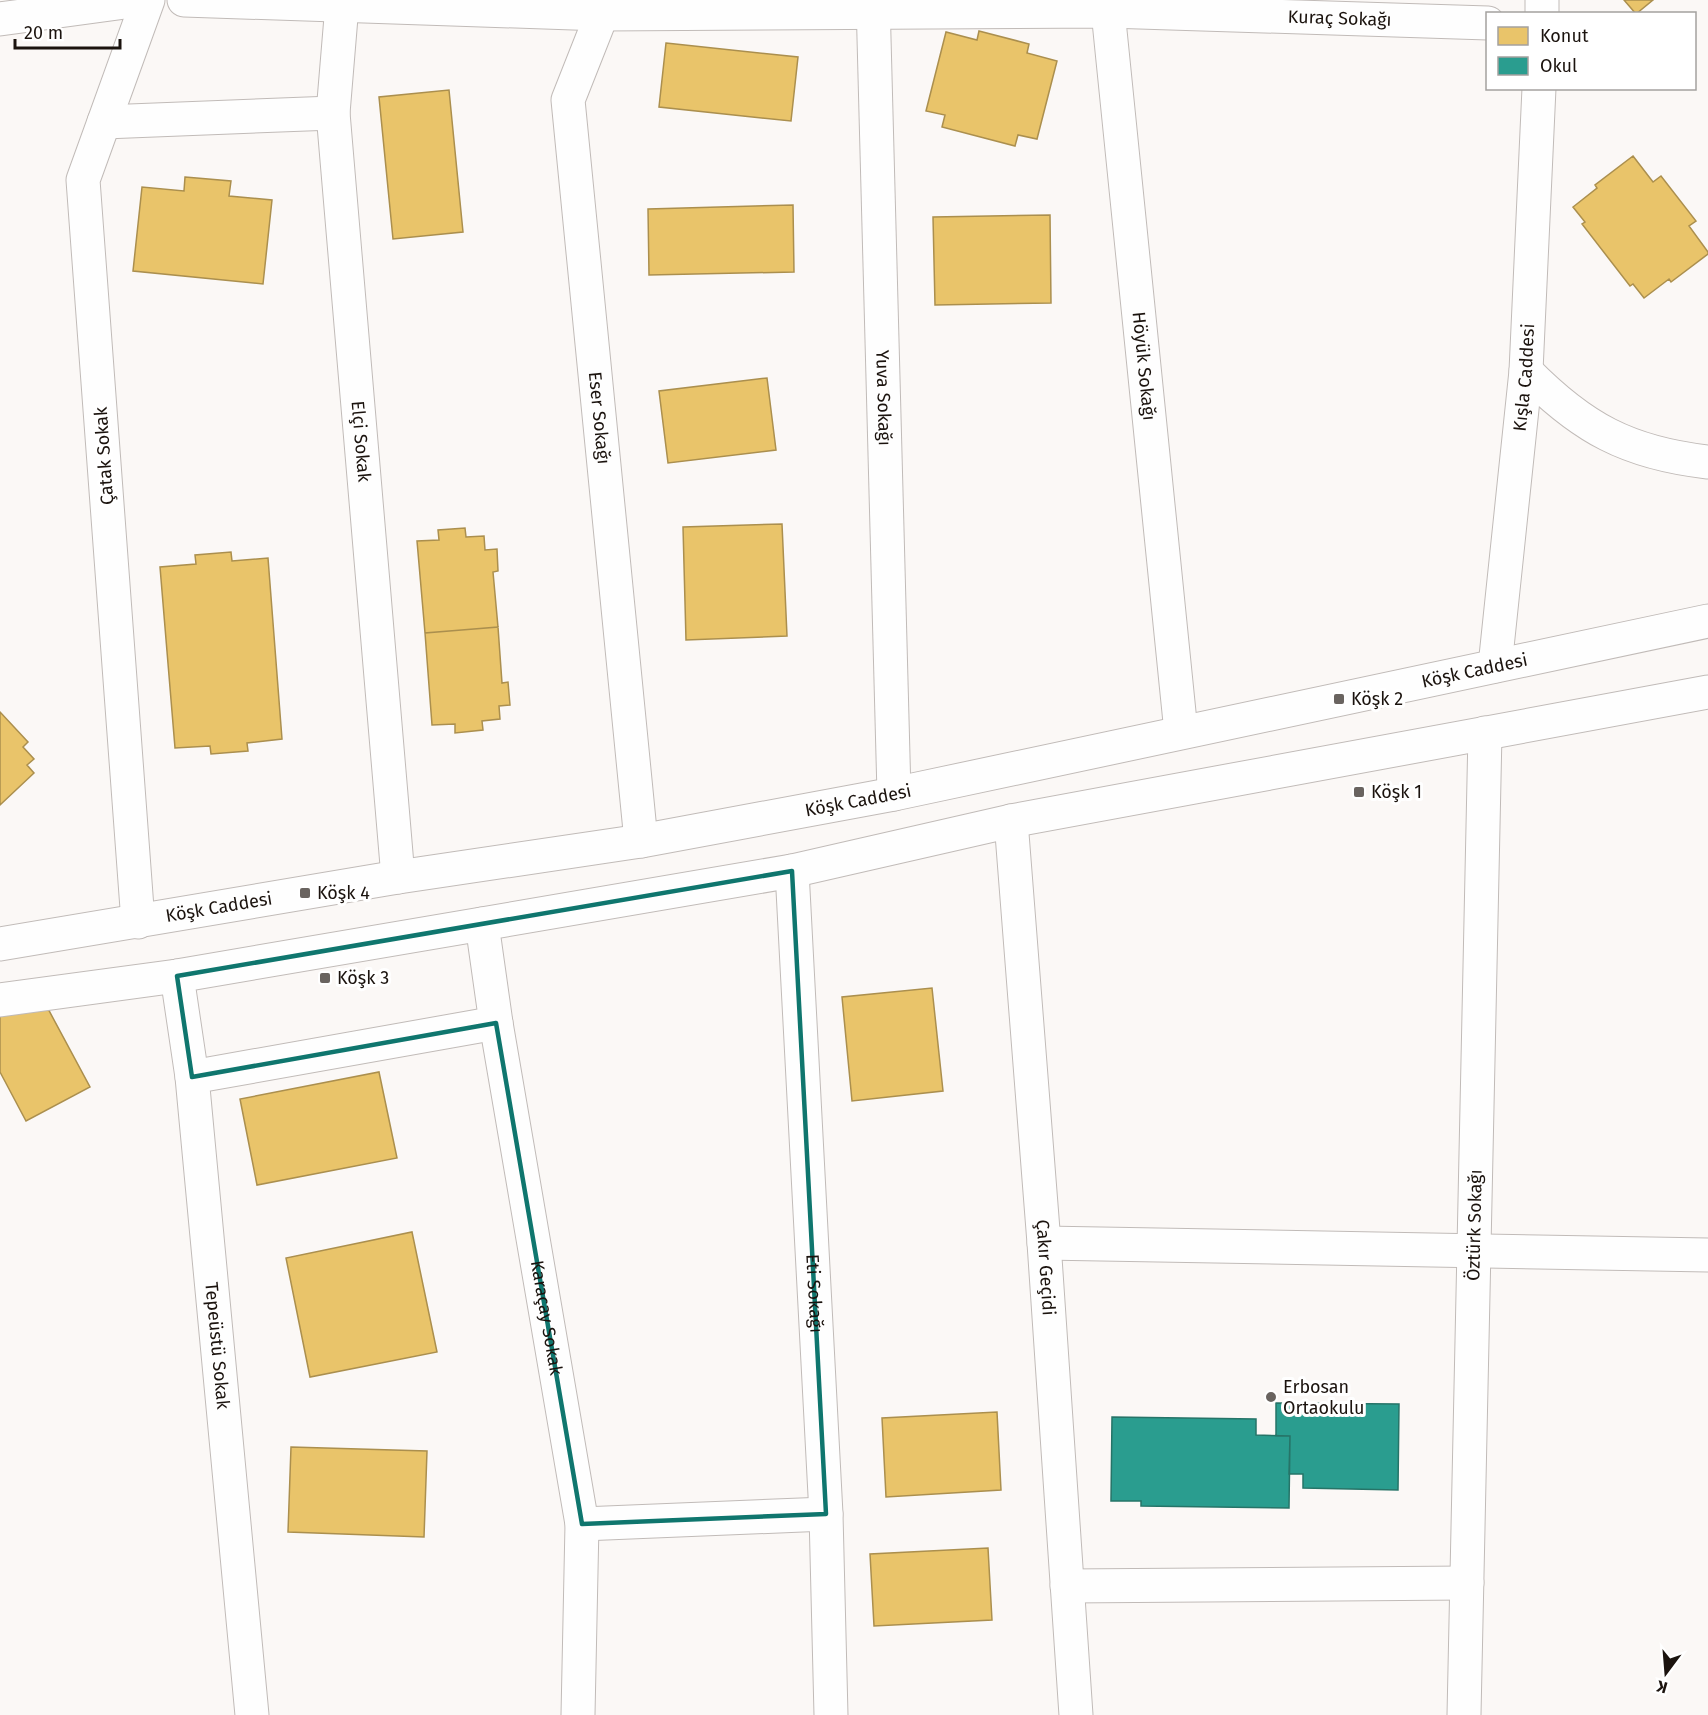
<svg xmlns="http://www.w3.org/2000/svg" width="1708" height="1715" viewBox="0 0 1708 1715" font-family="'Fira Sans',sans-serif">
<style>
.homes{fill:#e9c46a;stroke:#ab8f4e;stroke-width:1.5}
.schools{fill:#2a9d8f;stroke:#267468;stroke-width:1.5}
.lines{fill:none;stroke-linecap:round;stroke-linejoin:round}
.minor-casing{stroke:#c1bbb8;stroke-width:35}
.minor{stroke:#fefefe;stroke-width:33}
.marked{fill:none;stroke:#0f766e;stroke-width:4.5;stroke-linejoin:round}
.poi-dot{fill:#69635f;stroke:#fff;stroke-width:2}
.labels{text-anchor:middle;dominant-baseline:central;stroke-width:6;stroke-linejoin:round;paint-order:stroke}
.street-label{font-size:18px;fill:#1b130e;stroke:#fff}
.poi-label{font-size:18px;fill:#1b130e;stroke:#fff;text-anchor:start}
</style>
<rect width="100%" height="100%" fill="#fbf8f6"/>
<path class="homes" d="M1624,0H1653L1636,14Z
M979,31L1029,44L1027,53L1057,61L1037,139L1018,135L1015,146L942,127L945,115L926,111L946,32L977,40Z
M666,43L798,57L791,121L659,107Z
M449,90L463,232L393,239L379,97Z
M1633,156L1653,182L1661,176L1696,221L1689,226L1708,252V254L1671,282L1669,279L1644,298L1633,284L1630,286L1582,224L1585,222L1573,207L1597,188L1595,185Z
M185,177L231,181L229,196L272,200L263,284L133,271L142,187L184,191Z
M793,205L794,272L649,275L648,209Z
M1050,215L1051,303L935,305L933,217Z
M767,378L776,450L668,463L659,391Z
M782,524L787,636L686,640L683,527Z
M465,528L466,537L484,536L485,550L497,549L498,571L493,572L498,627L425,633L417,541L439,540L438,530Z
M231,552L232,561L268,558L282,739L247,743L248,751L211,754L210,746L175,748L160,567L196,564L195,555Z
M498,627L502,683L508,682L510,705L499,706L500,719L482,721L483,730L455,733V724L432,725L425,633Z
M0,712L28,742L23,747L34,759L27,765L34,773L0,805Z
M932,988L943,1091L852,1101L842,997Z
M0,991L46,1005L90,1087L26,1121L0,1072Z
M379,1072L397,1158L257,1185L240,1099Z
M412,1232L437,1352L310,1377L286,1258Z
M997,1412L1001,1490L886,1497L882,1418Z
M291,1447L427,1451L424,1537L288,1532Z
M988,1548L992,1620L874,1626L870,1554Z"/>
<path class="schools" d="M1276,1403L1399,1404L1398,1490L1303,1488V1474H1289L1290,1436H1276Z
M1112,1417L1256,1419V1435L1290,1436L1289,1508L1141,1506V1501H1111Z"/>
<g class="lines">
<g class="minor-casing">
<g id="minor">
<path id="s1" d="M184,0L602,14L1108,11L1488,23"/>
<path id="s2" d="M602,0V14L568,100L641,841"/>
<path id="s3" d="M873,0L894,794"/>
<path id="s4" d="M1110,0L1108,11L1181,732"/>
<path id="s5" d="M342,5L333,113L398,877"/>
<path d="M1542,14V0"/>
<path d="M0,19L140,0"/>
<path d="M104,122L333,113"/>
<path d="M1526,371C1582,428 1628,453 1708,462"/>
<path id="s6" d="M1495,666L1526,371L1539,88"/>
<path id="s7" d="M1011,821L1044,1243L1076,1715"/>
<path id="s8" d="M792,871L826,1514L831,1715"/>
<path d="M138,922L83,180L148,0"/>
<path id="s9" d="M482,924L496,1023L582,1524L578,1715"/>
<path id="s10" d="M0,944L398,877L641,841L894,794L1708,621"/>
<path id="s11" d="M177,976L192,1077L252,1715"/>
<path d="M0,1000L177,976L792,871L1011,821L1708,692"/>
<path d="M192,1077L496,1023"/>
<path d="M1044,1243L1708,1255"/>
<path d="M582,1524L826,1514"/>
<path d="M1067,1586L1467,1583"/>
<path id="s12" d="M1464,1715L1485,733"/>
</g>
</g>
<use href="#minor" class="minor"/>
</g>
<path class="marked" d="M792,871L826,1514L582,1524L496,1023L192,1077L177,976Z"/>
<g class="poi-dot">
<rect x="1333" y="693" width="12" height="12" rx="3"/>
<rect x="1353" y="786" width="12" height="12" rx="3"/>
<rect x="299" y="887" width="12" height="12" rx="3"/>
<rect x="319" y="972" width="12" height="12" rx="3"/>
<circle cx="1271" cy="1397" r="6"/>
</g>
<g class="labels">
<g class="street-label">
<text stroke="none"><textPath href="#s1" startOffset="1156">Kuraç Sokağı</textPath></text>
<text stroke="none"><textPath href="#s4" startOffset="368">Höyük Sokağı</textPath></text>
<text stroke="none"><textPath href="#s6" startOffset="290">Kışla Caddesi</textPath></text>
<text stroke="none"><textPath href="#s3" startOffset="398">Yuva Sokağı</textPath></text>
<text stroke="none"><textPath href="#s2" startOffset="426">Eser Sokağı</textPath></text>
<text stroke="none"><textPath href="#s5" startOffset="438">Elçi Sokak</textPath></text>
<text transform="translate(104 456) rotate(-94)">Çatak Sokak</text>
<text stroke="none"><textPath href="#s10" startOffset="1500">Köşk Caddesi</textPath></text>
<text stroke="none"><textPath href="#s10" startOffset="870">Köşk Caddesi</textPath></text>
<text stroke="none"><textPath href="#s10" startOffset="222">Köşk Caddesi</textPath></text>
<text stroke="none"><textPath href="#s12" startOffset="490">Öztürk Sokağı</textPath></text>
<text stroke="none"><textPath href="#s7" startOffset="448">Çakır Geçidi</textPath></text>
<text stroke="none"><textPath href="#s8" startOffset="423">Eti Sokağı</textPath></text>
<text stroke="none"><textPath href="#s9" startOffset="399">Karaçay Sokak</textPath></text>
<text stroke="none"><textPath href="#s11" startOffset="372">Tepeüstü Sokak</textPath></text>
</g>
<g class="poi-label">
<text x="1351" y="699">Köşk 2</text>
<text x="1371" y="792">Köşk 1</text>
<text x="317" y="893">Köşk 4</text>
<text x="337" y="978">Köşk 3</text>
<text x="1283" y="1387">Erbosan<tspan x="1283" dy="21">Ortaokulu</tspan></text>
</g>
</g>
<rect x="1486" y="12" width="210" height="78" fill="#ffffff" stroke="#a4a19f" stroke-width="1.5"/>
<rect x="1498" y="27" width="30" height="18" fill="#e9c46a" stroke="#a4a19f" stroke-width="1.5"/>
<text x="1540" y="42" font-size="18" fill="#1b130e">Konut</text>
<rect x="1498" y="57" width="30" height="18" fill="#2a9d8f" stroke="#a4a19f" stroke-width="1.5"/>
<text x="1540" y="72" font-size="18" fill="#1b130e">Okul</text>
<g transform="translate(1666 1673) rotate(196)" stroke="#ffffff" stroke-width="4.5" paint-order="stroke">
<path d="M0-4.5L10 22L0 15L-10 22Z" fill="#1b130e"/>
<text y="-9" font-size="16" font-weight="bold" text-anchor="middle" fill="#1b130e">K</text>
</g>
<path d="M15 39v9h105v-9" fill="none" stroke="#1b130e" stroke-width="3"/>
<text x="24" y="39" font-size="18" fill="#1b130e" stroke="#ffffff" stroke-width="4.5" paint-order="stroke">20 m</text>
</svg>
